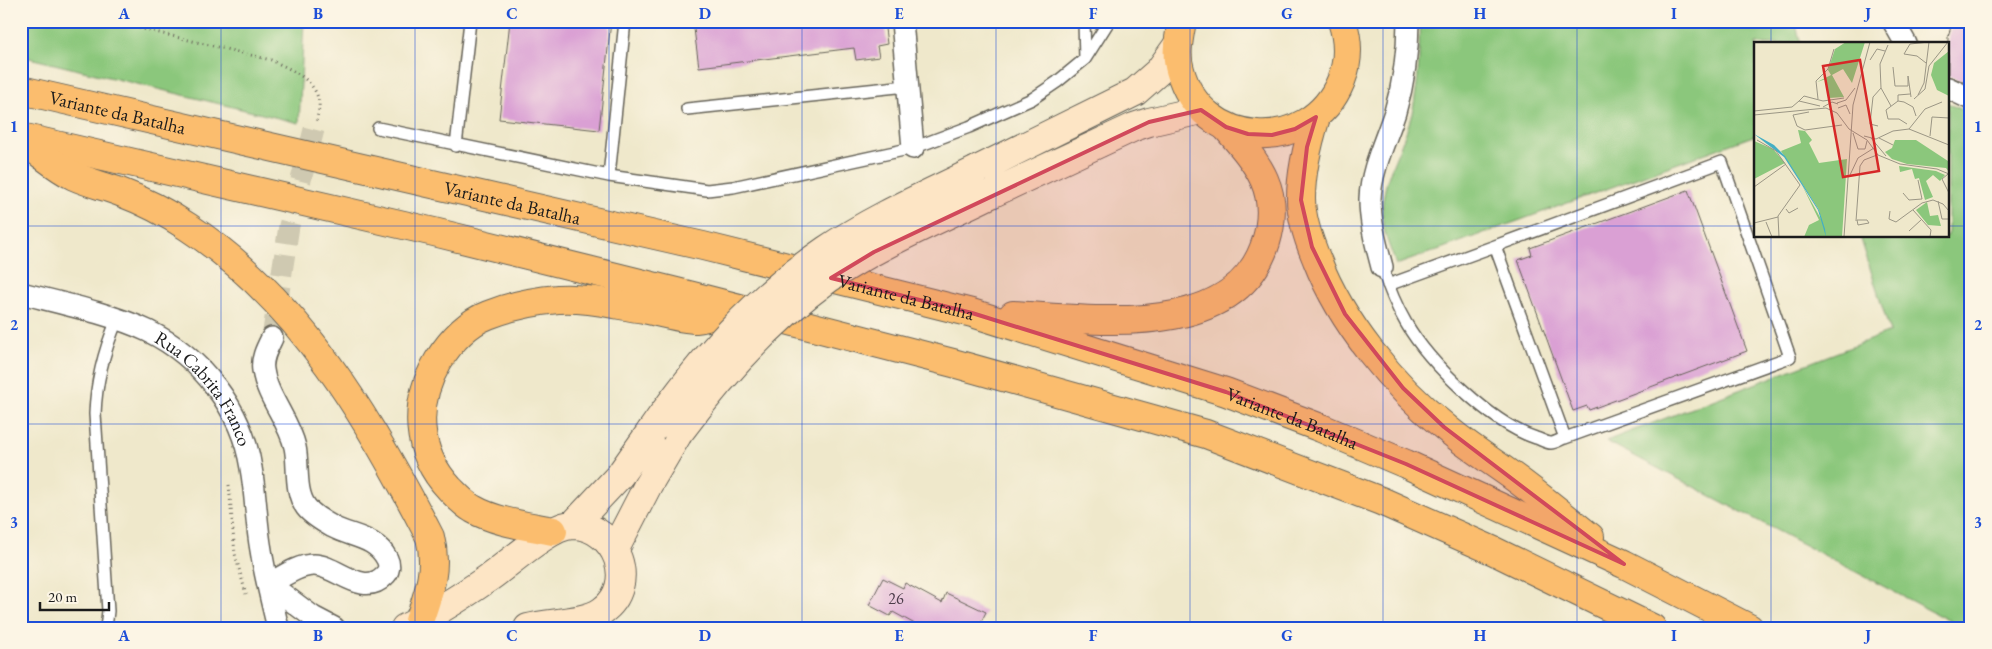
<svg xmlns="http://www.w3.org/2000/svg" width="1992" height="649" viewBox="0 0 1992 649" font-family="'EB Garamond',serif">
<style>
.green{fill:#8bc77c;stroke:#54724c}
.building{fill:#daa0d4}
.lines{fill:none;stroke-linecap:round;stroke-linejoin:round}
.street-tunnel{stroke:#cfc9b1;stroke-width:21;stroke-dasharray:21 11;stroke-linecap:butt}
.lane-casing{stroke:#666359;stroke-width:14}
.street-casing{stroke:#666359;stroke-width:24}
.secondary-casing{stroke:#666359;stroke-width:30}
.primary-casing{stroke:#666359;stroke-width:30}
.highway-casing{stroke:#666359;stroke-width:30}
.path{stroke:#666359;stroke-width:3;stroke-dasharray:1 4;stroke-linecap:butt}
.lane{stroke:#fff;stroke-width:11}
.street{stroke:#fff;stroke-width:21}
.secondary{stroke:#fde5c5;stroke-width:28}
.primary{stroke:#fbbd6e;stroke-width:28}
.highway{stroke:#fbbd6e;stroke-width:28}
.secondary-bridge-casing{stroke:#666359;stroke-width:30;stroke-linecap:butt}
.secondary-bridge{stroke:#fde5c5;stroke-width:28}
.marked{fill:#d1495b;fill-opacity:0.2;stroke:#d1495b;stroke-width:4;stroke-linejoin:round}
.grid{fill:none;stroke:#1d4ed8;stroke-width:1;stroke-opacity:0.55}
.labels{text-anchor:middle;dominant-baseline:central;stroke-width:4;stroke-linejoin:round;paint-order:stroke}
.number-label{font-size:16px;fill:#4c3d4a}
.street-label{font-size:19px;fill:#1c1c1c;stroke:#fcf5e5}
.inset-road{fill:none;stroke:#9b9685;stroke-width:1}
.view{fill:#d62828;fill-opacity:0.15;stroke:#d62828;stroke-width:2.5}
.inset-edge{fill:none;stroke:#1c1c1c;stroke-width:2.5}
.neatline{fill:none;stroke:#1d4ed8;stroke-width:2}
.grid-label{font-size:16px;text-anchor:middle;font-weight:bold;fill:#1d4ed8}
</style>
<rect width="100%" height="100%" fill="#fcf5e5"/>
<filter id="ink" filterUnits="userSpaceOnUse"><feTurbulence type="fractalNoise" baseFrequency=".02" numOctaves="2"/><feDisplacementMap in="SourceGraphic" scale="10" xChannelSelector="R" yChannelSelector="G"/><feConvolveMatrix kernelMatrix="1 2 1 2 8 2 1 2 1" color-interpolation-filters="sRGB"/></filter>
<filter id="wash" filterUnits="userSpaceOnUse"><feTurbulence type="fractalNoise" baseFrequency=".0096" numOctaves="4" result="noise"/><feDisplacementMap in="SourceGraphic" scale="20" xChannelSelector="R" yChannelSelector="G"/><feGaussianBlur stdDeviation="1.12" result="paint"/><feColorMatrix in="noise" values="0 0 0 0 0 0 0 0 0 0 0 0 0 0 0 0 0 1.4 0 .05"/><feComposite in="paint" operator="in"/></filter>
<g filter="url(#wash)">
<rect width="100%" height="100%" fill="#efe8cb"/>
<path class="green" d="M21,21H304L299,123L21,56Z
M1419,21H1795L1801,44H1756V135L1396,265C1392,252 1385,238 1383,224C1377,184 1403,150 1412,113C1419,83 1420,52 1419,21Z
M1948,103L1971,114V628H1963L1606,441L1890,332L1860,236H1948Z"/>
<g id="blocks">
<path class="building" d="M510,21H611L599,130L499,119Z
M693,21H884L887,44L877,46L879,57L856,60L854,48L699,67Z
M1953,21H1971V84L1948,76V36Z
M1688,190L1747,351L1589,410L1587,406L1573,411L1518,260L1532,255L1530,248Z
M883,578L903,588L905,583L942,603L946,593L986,612L978,628H922L893,612L890,616L869,605Z"/>
</g>
</g>
<g filter="url(#ink)">
<use href="#blocks" fill-opacity="0" stroke="#666359" stroke-width="1"/>
<g class="lines">
<path class="street-tunnel" d="M272,338L289,226L316,122"/>
<g class="lane-casing">
<path id="lane" d="M1084,21L1085,59
M687,109L907,86
M378,128L609,176L707,190L733,187L913,148L969,127L1032,99L1057,82L1085,59L1109,21
M456,146L470,21
M609,176L625,21
M1495,246L1722,162L1790,357L1565,438
M1382,267C1388,286 1396,306 1406,323C1429,363 1492,424 1536,438C1540,439 1546,443 1551,443C1555,443 1561,439 1565,438L1495,246L1388,285
M106,628L108,611L95,414C96,380 104,351 117,320"/>
</g>
<g class="street-casing">
<g id="street">
<path d="M902,21L913,148"/>
<path d="M1893,21L1906,44"/>
<path d="M1948,88L1971,99"/>
<path d="M1382,267C1376,244 1370,223 1370,199C1371,169 1386,140 1395,112C1404,82 1408,52 1408,21"/>
<path id="s1" d="M21,293C60,303 112,314 148,331C201,357 242,409 251,468C256,495 256,523 261,550C265,576 272,602 278,628"/>
<path d="M269,584C282,577 298,565 314,565C336,565 363,598 384,576C389,572 390,565 387,559C376,537 352,537 333,527C324,522 312,515 306,507C294,491 299,465 295,447C289,420 267,398 263,370C261,359 267,348 272,338"/>
<path d="M269,584L313,617L334,628"/>
</g>
</g>
<g class="secondary-casing">
<path id="secondary" d="M977,170L1135,92L1159,71L1177,46
M993,193L1134,127L1149,122L1201,110
M573,525L620,475L651,431
M615,549L648,485L678,434
M405,628C433,615 461,597 487,579C508,565 550,525 573,525C617,526 639,585 602,611C585,623 550,622 528,628"/>
</g>
<g class="primary-casing">
<path id="primary" d="M1182,21C1179,38 1175,54 1180,70C1201,150 1310,157 1341,81C1349,61 1349,42 1342,21"/>
</g>
<g class="highway-casing">
<g id="highway">
<path id="s2" d="M21,90L703,246L972,313L1226,392L1321,428L1406,464L1624,564L1749,628"/>
<path d="M1316,117C1308,143 1301,170 1301,198C1301,219 1309,241 1317,260C1341,322 1393,386 1445,427C1467,446 1492,461 1515,478C1541,497 1565,517 1590,537"/>
<path d="M21,137L434,232L693,296L953,363L1206,434L1381,501L1494,551L1652,628"/>
<path d="M27,144C42,154 57,168 74,176C89,183 105,186 120,192C144,201 167,213 188,227C300,300 370,420 430,537C438,568 429,592 419,621"/>
<path d="M1013,315C1093,319 1235,342 1266,242C1282,190 1257,163 1226,127"/>
<path d="M553,531C529,526 495,522 473,509C464,504 457,496 450,489C415,452 413,404 438,361C450,342 467,323 488,315C508,307 535,301 558,299C586,297 616,305 644,309C658,312 683,319 696,319C709,318 724,311 737,308"/>
</g>
</g>
<path class="path" d="M110,21L271,60C290,69 316,79 319,103C320,108 317,117 316,122
M229,485L235,554L246,594"/>
<use href="#lane" class="lane"/>
<use href="#street" class="street"/>
<use href="#secondary" class="secondary"/>
<use href="#primary" class="primary"/>
<use href="#highway" class="highway"/>
<g class="secondary-bridge-casing">
<path id="secondary-bridge" d="M651,431C701,359 754,299 826,250C873,218 926,195 977,170
M678,434C721,376 770,321 828,279C877,245 940,219 993,193"/>
</g>
<use href="#secondary-bridge" class="secondary-bridge"/>
</g>
</g>
<path class="marked" d="M1201,110L1226,127L1248,134L1272,135L1295,129L1316,117L1307,147L1301,200L1312,247L1345,314L1403,388L1444,427L1624,564L1406,464L1226,392L972,313L831,278L874,252L1149,122Z"/>
<path class="grid" d="M221,21V628M415,21V628M609,21V628M802,21V628M996,21V628M1190,21V628M1383,21V628M1577,21V628M1771,21V44M21,226H1756M1948,226H1971M1771,236V628M21,424H1971"/>
<g class="labels">
<g class="number-label">
<text x="896" y="598">26</text>
</g>
<g class="street-label">
<text stroke="none"><textPath href="#s2" startOffset="99">Variante da Batalha</textPath></text>
<text stroke="none"><textPath href="#s2" startOffset="504">Variante da Batalha</textPath></text>
<text stroke="none"><textPath href="#s2" startOffset="909">Variante da Batalha</textPath></text>
<text stroke="none"><textPath href="#s1" startOffset="215">Rua Cabrita Franco</textPath></text>
<text stroke="none"><textPath href="#s2" startOffset="1314">Variante da Batalha</textPath></text>
</g>
</g>
<g transform="translate(1754 42)">
<rect width="195" height="195" fill="#efe8cb"/>
<path d="M92,0H111L98,41L89,27L78,33L90,55L75,56L72,37L63,40L77,33L74,28L81,7ZM195,9V54L183,48L177,33L180,21ZM44,88L51,89L58,98L55,101L65,121L93,117L88,195H50L55,183L65,178L48,143L67,177L65,168L27,109L47,101ZM141,98H162L194,119L195,130L192,126L153,122L138,117L131,110L138,106ZM0,99L19,107L31,121L0,137ZM145,124L182,129L191,133L186,139L179,133L172,139L179,155L171,158L165,136L161,137L158,127L146,130ZM173,160L176,174L184,173L187,184L174,183L162,168Z" fill="#8bc77c"/>
<path d="M0,92L20,103L31,114L65,168L71,187L72,195L64,168L30,115Z" fill="#44aec3"/>
<path class="inset-road" d="M134,3L126,22L127,46L137,64M116,18L123,7L131,9M172,21L163,14L150,12L156,2L175,0M139,25L141,44H154M154,44V34L157,55M164,53L170,41L175,0M64,57L62,39L74,27L80,7M160,57L171,47L175,24L194,0M45,59L50,54L69,59L90,56M144,59V53L156,52M83,61L92,58L101,46M69,65L78,60L84,62M84,66L92,63L96,72M0,69L38,65L45,59L66,64M0,73L72,66L83,71L95,87L113,98L124,113L146,122L183,127L195,132M39,73L43,84L51,88L88,83M39,73L55,70M153,82L145,77H134L132,68L144,59L150,60L159,65L162,74M124,84L116,82L119,55L127,46M155,87L195,103M99,91L104,107H111L113,99M110,94L122,97L139,89L155,87L171,67L188,60M176,94L178,75L195,76M117,96L132,114M125,96L139,103M3,98L22,109L46,143L24,174L25,195M194,132L188,137L195,151M96,133L104,116L120,106M164,138L168,157M0,145L32,122M149,151L155,158L168,157M184,159L188,177H195M32,167L35,171L44,166M159,168L177,188L176,195M136,169L135,177L142,180L168,161L179,158L189,162L195,169M103,178H113L115,181L104,183ZM102,179L106,124L110,118L123,113M12,180L18,195M0,181L24,175M155,189L167,178M90,195L99,63L116,0"/>
<path class="view" d="M106,18L125,129L89,135L69,24Z"/>
<rect width="195" height="195" class="inset-edge"/>
</g>
<rect width="1992" height="649" fill="none" stroke="#fcf5e5" stroke-width="55"/>
<path d="M40 602v8h69v-8" fill="none" stroke="#1c1c1c" stroke-width="2.5"/>
<text x="48" y="602" font-size="15" fill="#1c1c1c" stroke="#fcf5e5" stroke-width="4" paint-order="stroke">20 m</text>
<rect x="28" y="28" width="1936" height="594" class="neatline"/>
<g class="grid-label">
<text x="124" y="19">A</text>
<text x="318" y="19">B</text>
<text x="512" y="19">C</text>
<text x="705" y="19">D</text>
<text x="899" y="19">E</text>
<text x="1093" y="19">F</text>
<text x="1287" y="19">G</text>
<text x="1480" y="19">H</text>
<text x="1674" y="19">I</text>
<text x="1868" y="19">J</text>
<text x="14" y="132">1</text>
<text x="1978" y="132">1</text>
<text x="14" y="330">2</text>
<text x="1978" y="330">2</text>
<text x="14" y="528">3</text>
<text x="1978" y="528">3</text>
<text x="124" y="641">A</text>
<text x="318" y="641">B</text>
<text x="512" y="641">C</text>
<text x="705" y="641">D</text>
<text x="899" y="641">E</text>
<text x="1093" y="641">F</text>
<text x="1287" y="641">G</text>
<text x="1480" y="641">H</text>
<text x="1674" y="641">I</text>
<text x="1868" y="641">J</text>
</g>
</svg>
